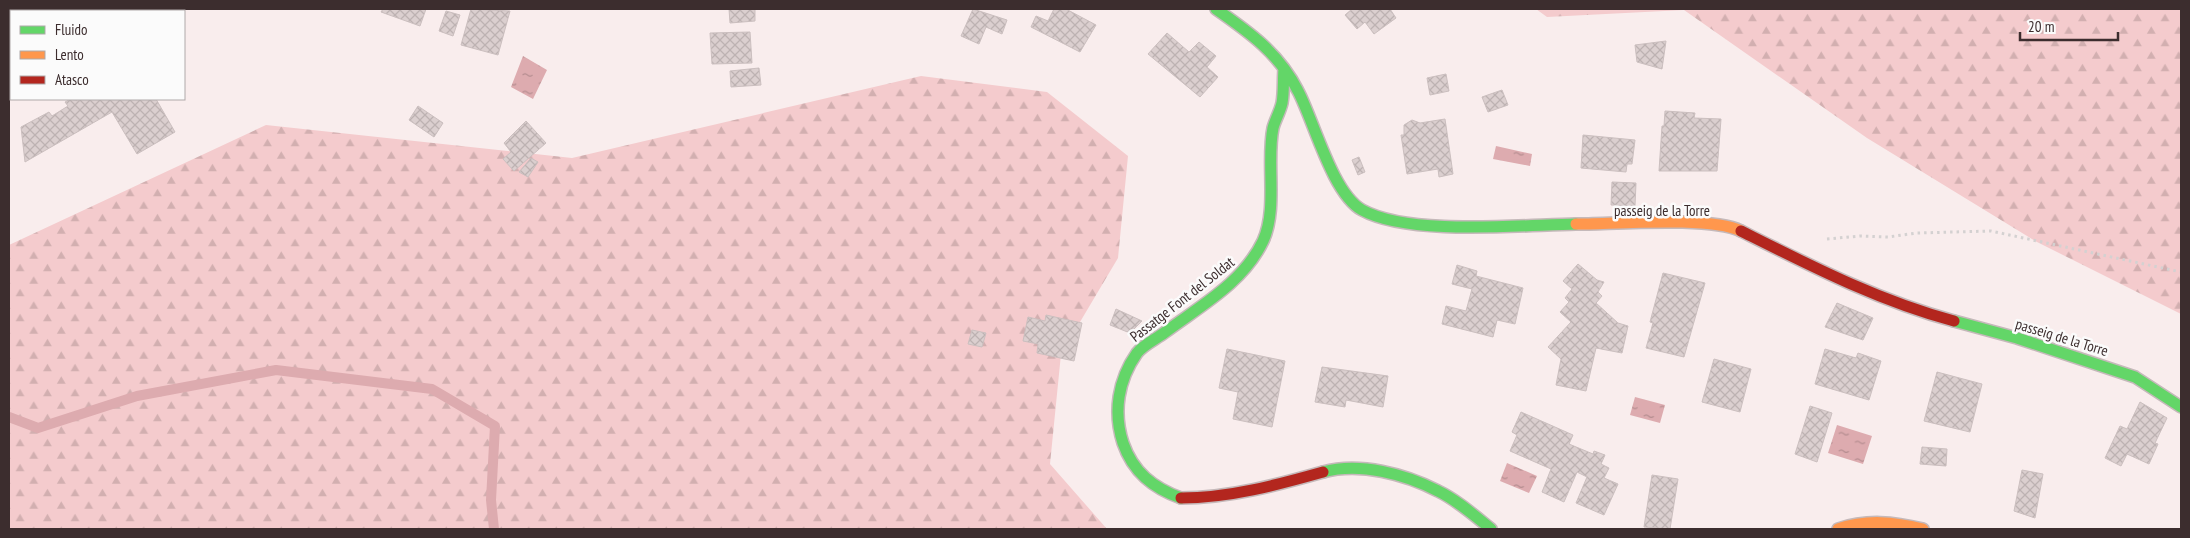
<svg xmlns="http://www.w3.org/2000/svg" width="2190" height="538" viewBox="0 0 2190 538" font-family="'PT Sans Narrow',sans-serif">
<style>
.forest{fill:url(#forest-firs)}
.water{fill:url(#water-ripples)}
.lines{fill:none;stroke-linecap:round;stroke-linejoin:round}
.stream{stroke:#ddabaf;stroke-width:10}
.building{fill:url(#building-cross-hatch);stroke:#cbbfbf}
.fast-casing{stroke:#c5b9ba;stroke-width:14}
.slow-casing{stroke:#c5b9ba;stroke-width:14}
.jam-casing{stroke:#c5b9ba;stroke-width:14}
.path{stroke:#d4d1d1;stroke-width:3;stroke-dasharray:2.5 4;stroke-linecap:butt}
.fast{stroke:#63d668;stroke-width:11}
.slow{stroke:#ff974d;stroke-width:11}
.jam{stroke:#b3261e;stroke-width:11}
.labels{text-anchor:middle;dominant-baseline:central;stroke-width:5;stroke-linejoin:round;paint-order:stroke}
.street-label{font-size:15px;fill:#3c2d2e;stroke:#fbfbfb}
</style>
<defs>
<pattern id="forest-firs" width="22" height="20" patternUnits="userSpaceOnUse" patternTransform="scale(1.25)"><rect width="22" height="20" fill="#f4cbcd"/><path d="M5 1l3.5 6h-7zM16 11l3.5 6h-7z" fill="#d2afb0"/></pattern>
<pattern id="water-ripples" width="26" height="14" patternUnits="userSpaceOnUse" patternTransform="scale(1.25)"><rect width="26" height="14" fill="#ddabaf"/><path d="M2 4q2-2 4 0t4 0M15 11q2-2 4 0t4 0" fill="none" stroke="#b48c8f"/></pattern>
<pattern id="building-cross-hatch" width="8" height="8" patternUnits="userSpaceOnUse" patternTransform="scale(1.25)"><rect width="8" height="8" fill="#dbcfcf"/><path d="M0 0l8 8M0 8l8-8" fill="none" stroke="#bdb2b2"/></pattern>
</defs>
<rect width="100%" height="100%" fill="#f9eded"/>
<path class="forest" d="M1536,9H2181V314L2037,242L1867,138L1684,10L1547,17Z
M921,76L1047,92L1128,156L1118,258L1061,354L1050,464L1107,529H9V245L266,125L572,158Z"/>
<path class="water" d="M523,56L547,70L533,99L511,87Z
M1496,146L1532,154L1530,166L1493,159Z
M1635,397L1665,405L1660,423L1630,415Z
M1837,425L1872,436L1863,464L1828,453Z
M1507,463L1537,476L1529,493L1500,481Z"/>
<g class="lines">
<path class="stream" d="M9,417L38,428L137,396L276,370L432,389L495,426L491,500L494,529"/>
</g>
<path class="building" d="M53,9H103V11H53Z
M383,9H426L420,26L381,12Z
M471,9L510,11L498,55L461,45Z
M729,9H755V21L730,23Z
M973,9L1007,20L1002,34L986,27L979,44L961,36Z
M1054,9H1066L1096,25L1080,52L1031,27L1036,16L1048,21Z
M1352,9H1390L1396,18L1374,34L1365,22L1357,29L1345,15Z
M446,11L460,15L453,36L439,31Z
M750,32L752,63L712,64L710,33Z
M1167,33L1189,52L1199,42L1216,56L1207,67L1218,77L1200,97L1148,54Z
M1666,41L1662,69L1637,62L1635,45Z
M759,68L761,85L731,87L730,71Z
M1446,74L1449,91L1430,95L1427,78Z
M1502,90L1508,105L1488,112L1482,97Z
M71,99L78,101L81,99H156L175,132L137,154L112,112L25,162L21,127L49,112L52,116L68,106L65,102Z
M418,106L443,123L434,137L409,120Z
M1665,111L1695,113L1694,118L1721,119L1717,171H1659L1662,126H1664Z
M1445,119L1453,174L1439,177L1438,169L1407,174L1401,135H1404V125L1412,120L1420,123Z
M526,121L546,143L514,171L503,159L511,152L504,143Z
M1583,135L1635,140L1632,164H1627L1626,172L1581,168Z
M1359,157L1365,172L1358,175L1352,160Z
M531,158L538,162L528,177L519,172Z
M1612,182L1636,183L1635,206L1611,205Z
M1578,264L1597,280L1604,282L1598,292L1602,296L1596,303L1618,323L1628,326L1622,353L1596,348L1586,391L1556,385L1561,359L1548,347L1571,322L1560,312L1569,302L1565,298L1572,289L1563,281Z
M1457,265L1477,271L1476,276L1523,288L1515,324L1497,320L1493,337L1442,324L1446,306L1466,311L1472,289L1452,284Z
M1663,273L1705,283L1684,357L1646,348L1653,323L1650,322Z
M1837,303L1873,318L1863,340L1825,327Z
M1116,309L1142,321L1130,333L1110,325Z
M1046,315L1082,323L1074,361L1037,353L1038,344L1023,341L1028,317L1045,321Z
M972,330L986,333L982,347L968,344Z
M1227,349L1285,361L1272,427L1233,419L1238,392L1219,388Z
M1825,349L1856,358L1858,353L1881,361L1869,400L1815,384Z
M1714,359L1751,369L1740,412L1702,402Z
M1322,367L1388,376L1383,407L1346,400L1345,407L1315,402Z
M1937,372L1982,384L1970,432L1924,421Z
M2140,402L2167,418L2155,443L2158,444L2149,464L2127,454L2121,466L2105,458L2120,426L2127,429Z
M1810,406L1832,413L1817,462L1795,454Z
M1521,412L1573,435L1569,444L1593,454L1594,451L1605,455L1601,464L1609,468L1604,478L1618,484L1604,515L1576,503L1587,477L1577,472L1564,502L1542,492L1551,469L1510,451L1517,435L1512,432Z
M1922,447L1947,449L1946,466L1920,464Z
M2022,470L2043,474L2035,518L2014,511Z
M1652,475L1678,479L1670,529L1644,527Z"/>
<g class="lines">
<g class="fast-casing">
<path id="fast" d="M1216,9C1249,32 1279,53 1298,91C1314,121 1332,193 1362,210C1409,236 1521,225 1576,224
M1954,321L2017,338L2135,377L2181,407
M1323,472C1360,462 1405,474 1438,491C1457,500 1475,516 1491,529
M1181,498C1153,488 1133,472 1123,443C1113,412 1118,380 1137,353C1143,345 1156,339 1164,333C1200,306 1243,283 1263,241C1278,209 1266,161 1273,128C1275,120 1280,112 1282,103C1284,92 1283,80 1284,69"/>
</g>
<g class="slow-casing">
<path id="slow" d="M1576,224C1614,224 1710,216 1741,231
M1838,529C1867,519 1894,522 1923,529"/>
</g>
<g class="jam-casing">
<path id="jam" d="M1741,231C1811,266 1879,301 1954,321
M1181,498C1229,498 1277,485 1323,472"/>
</g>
<path class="path" d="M1827,239L1860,236L1888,237L1917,233L1991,231L2181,272"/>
<use href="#fast" class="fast"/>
<use href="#slow" class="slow"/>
<use href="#jam" class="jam"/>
</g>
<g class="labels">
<g class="street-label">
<text x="1662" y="210">passeig de la Torre</text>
<text transform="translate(1182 299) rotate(-38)">Passatge Font del Soldat</text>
<text transform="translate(2062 337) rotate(17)">passeig de la Torre</text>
</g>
</g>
<rect width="2190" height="538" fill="none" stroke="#3c2d2e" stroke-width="20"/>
<rect x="10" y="10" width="175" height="90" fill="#fbfbfb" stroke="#afa9a9"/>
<rect x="20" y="26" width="25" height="8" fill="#63d668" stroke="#afa9a9"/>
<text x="55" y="35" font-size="15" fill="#3c2d2e">Fluido</text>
<rect x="20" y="51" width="25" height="8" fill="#ff974d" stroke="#afa9a9"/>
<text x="55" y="60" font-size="15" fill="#3c2d2e">Lento</text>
<rect x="20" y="76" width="25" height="8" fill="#b3261e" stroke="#afa9a9"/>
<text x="55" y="85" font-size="15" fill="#3c2d2e">Atasco</text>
<path d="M2020 32v8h98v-8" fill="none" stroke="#3c2d2e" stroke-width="2.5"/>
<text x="2028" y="32" font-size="15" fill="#3c2d2e" stroke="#fbfbfb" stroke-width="4" paint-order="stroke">20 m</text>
</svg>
